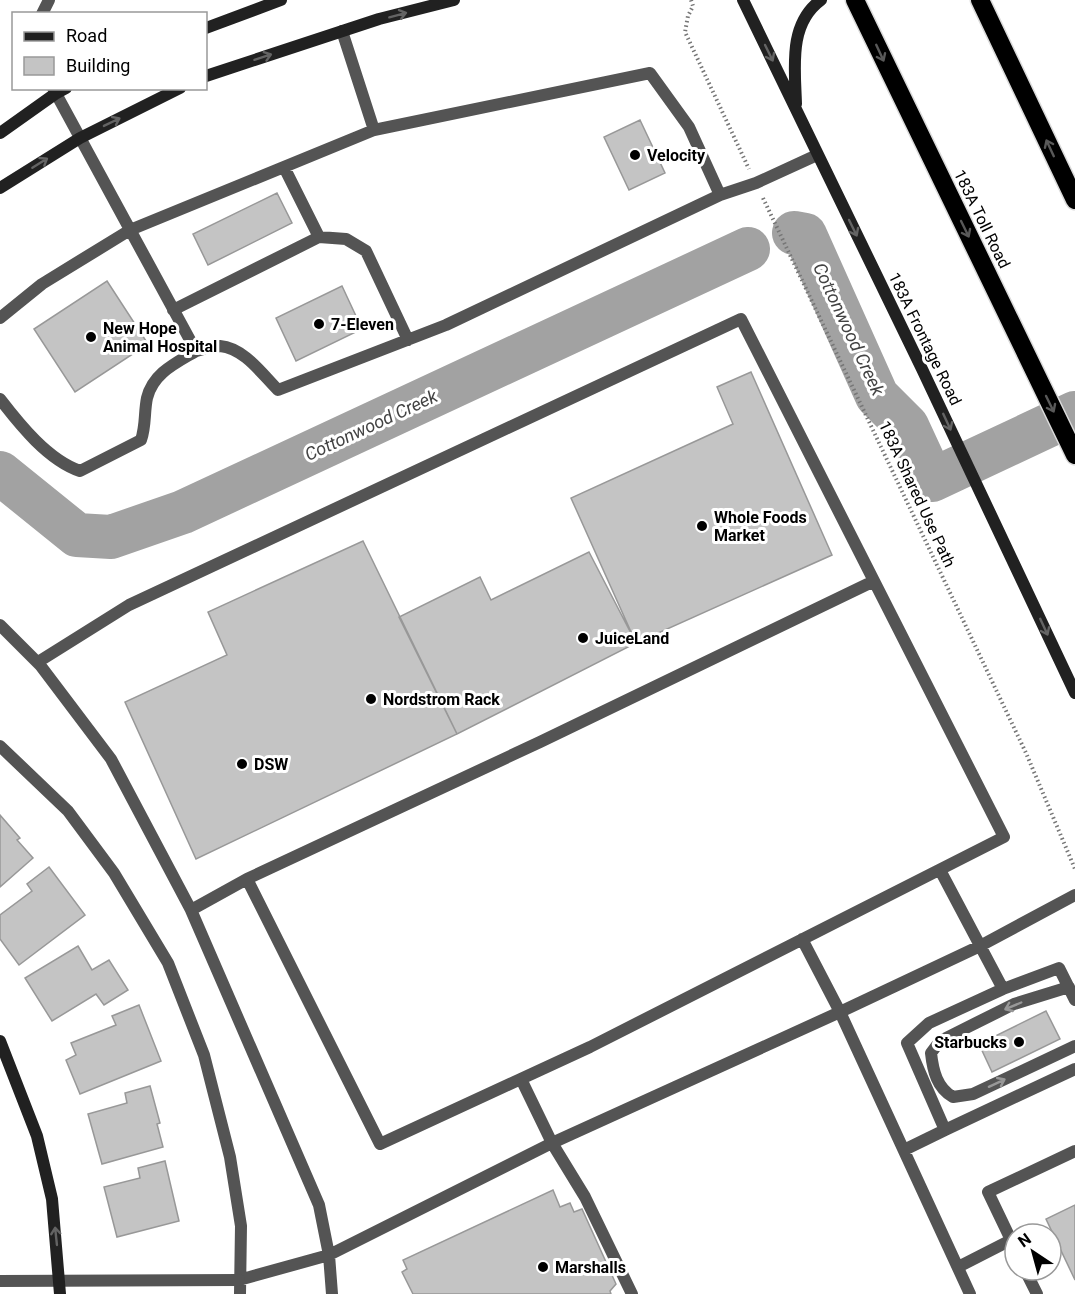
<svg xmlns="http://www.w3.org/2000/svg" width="1075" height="1294" viewBox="0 0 1075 1294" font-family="Roboto,sans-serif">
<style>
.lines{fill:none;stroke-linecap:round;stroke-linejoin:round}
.river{stroke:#a2a2a2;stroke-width:44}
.building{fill:#c4c4c4;stroke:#989898;stroke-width:1.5}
.highway-casing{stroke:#dbdbdb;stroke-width:21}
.path{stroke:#767676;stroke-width:4;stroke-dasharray:1.5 3;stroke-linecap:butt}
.lane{stroke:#545454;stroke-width:12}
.street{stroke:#545454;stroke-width:12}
.secondary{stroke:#212121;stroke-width:12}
.highway{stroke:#000;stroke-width:18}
.oneway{stroke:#646464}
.oneway2{stroke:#595959}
.oneway3{stroke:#989898}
.poi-dot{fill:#000;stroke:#fff;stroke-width:2}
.labels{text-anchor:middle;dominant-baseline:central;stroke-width:6;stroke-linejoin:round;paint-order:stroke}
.poi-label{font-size:16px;font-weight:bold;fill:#000;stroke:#fff;text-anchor:start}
.street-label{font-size:16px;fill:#000;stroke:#fff}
.water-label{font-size:18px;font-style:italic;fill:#434343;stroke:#fff}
</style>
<rect width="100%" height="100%" fill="#fff"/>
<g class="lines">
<path class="river" d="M794,233L805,235L877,396L907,426L932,480L1075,413
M0,473L77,535L111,537L183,512L748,249"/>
</g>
<path class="building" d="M640,120L665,173L629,190L604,137Z
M277,193L292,223L208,265L193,234Z
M107,281L148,344L75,392L34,329Z
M342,286L362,329L296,361L276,318Z
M751,372L832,555L636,643L571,498L733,424L717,387Z
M363,541L457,734L196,859L125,702L227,655L208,612Z
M589,552L636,643L457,734L399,617L480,577L491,600Z
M0,815L20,838L17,840L33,858L0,887Z
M49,867L85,915L19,965L0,939V915L32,891L27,884Z
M78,946L92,970L109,960L128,990L104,1005L96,994L52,1021L25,978Z
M139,1005L161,1061L80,1094L66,1060L76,1055L71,1043L116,1025L112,1016Z
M1046,1011L1060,1039L992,1072L979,1044Z
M150,1086L160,1123L157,1124L163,1147L102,1164L88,1114L127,1103L125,1093Z
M165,1161L179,1221L117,1237L104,1187L140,1178L138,1168Z
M553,1190L560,1207L570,1203L574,1212L582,1209L616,1284L610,1291L611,1294H413L402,1272L407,1269L403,1260Z
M1075,1205V1280L1046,1219Z"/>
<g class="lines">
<g class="highway-casing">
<path id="highway" d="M855,0L1075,455
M980,0L1075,200"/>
</g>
<path class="path" d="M691,0L693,6L688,16L685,32L749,169
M763,198L1026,753L1075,869"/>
<path class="lane" d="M42,14L49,0
M53,88L196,351C203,349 213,346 220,346C244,348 262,374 278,390L446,325L720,195L689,127L650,73L374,130L342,31
M284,167L319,237
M720,195L756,183L817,155
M173,310L319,237L346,239L366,251L408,340
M0,318L42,284L130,230L374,130
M0,399C20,425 48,460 80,471L141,440C146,426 144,412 147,398C153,373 176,363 196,351
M0,625L40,665L111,759L191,910L319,1205L329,1255L332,1294
M38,662L129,605L741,319L1004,837L590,1047L380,1144L247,879L191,910
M0,746L68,811L114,873L168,963L204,1055L230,1157L241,1226L240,1294
M940,870L1003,989
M247,879L540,742L874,581
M802,939L840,1012L970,1294
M1069,987L1014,1004L940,1041L931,1053C933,1071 937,1088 953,1097L973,1094L1075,1046
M1075,1000L1059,968L1003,989L929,1023L907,1043L945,1130L1075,1069
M521,1079L552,1143L585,1197L632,1294
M904,1150L945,1130
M1011,1240L988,1192L1075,1151
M958,1267L1011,1240L1015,1248
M1025,1270L1037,1294
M239,1280L329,1255L552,1143L840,1012L980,946L1075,895"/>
<path class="street" d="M0,1281L239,1280"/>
<path class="secondary" d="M743,0L922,369L1075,693
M206,28L281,0
M206,76L379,19L454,0
M796,104C795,68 788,24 821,0
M0,133L55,94L66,88
M0,188L80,138L180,88
M0,1041L37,1136L52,1199L60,1294"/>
<use href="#highway" class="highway"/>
</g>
<defs><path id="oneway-shaft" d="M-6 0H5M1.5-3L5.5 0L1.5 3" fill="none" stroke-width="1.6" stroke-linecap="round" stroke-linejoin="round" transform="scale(1.5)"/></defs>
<g class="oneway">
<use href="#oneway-shaft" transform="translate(398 15) rotate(-15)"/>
<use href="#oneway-shaft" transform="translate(769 53) rotate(64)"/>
<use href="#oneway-shaft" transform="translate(263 57) rotate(-18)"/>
<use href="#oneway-shaft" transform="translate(112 122) rotate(-26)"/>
<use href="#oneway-shaft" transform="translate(40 163) rotate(-32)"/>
<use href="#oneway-shaft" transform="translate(853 228) rotate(64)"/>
<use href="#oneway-shaft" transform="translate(947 422) rotate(65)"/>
<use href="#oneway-shaft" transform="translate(1044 627) rotate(65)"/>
<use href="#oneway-shaft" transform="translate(56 1236) rotate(-96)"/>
</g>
<g class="oneway2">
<use href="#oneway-shaft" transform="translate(880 53) rotate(65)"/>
<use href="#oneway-shaft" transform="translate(1050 148) rotate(-115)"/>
<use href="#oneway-shaft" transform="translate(965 229) rotate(64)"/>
<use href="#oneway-shaft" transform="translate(1050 404) rotate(64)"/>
</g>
<g class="oneway3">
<use href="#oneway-shaft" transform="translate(1013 1006) rotate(157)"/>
<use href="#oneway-shaft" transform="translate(997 1083) rotate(-25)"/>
</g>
<g class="poi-dot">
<circle cx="635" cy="155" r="6"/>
<circle cx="319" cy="324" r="6"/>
<circle cx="91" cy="337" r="6"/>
<circle cx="702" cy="526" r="6"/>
<circle cx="583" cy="638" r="6"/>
<circle cx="371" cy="699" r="6"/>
<circle cx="242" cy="764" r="6"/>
<circle cx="1019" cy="1042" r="6"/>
<circle cx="543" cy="1267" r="6"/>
</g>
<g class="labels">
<g class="poi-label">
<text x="647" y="155">Velocity</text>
<text x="331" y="324">7-Eleven</text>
<text x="103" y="328">New Hope<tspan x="103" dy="18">Animal Hospital</tspan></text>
<text x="714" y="517">Whole Foods<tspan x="714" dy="18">Market</tspan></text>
<text x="595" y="638">JuiceLand</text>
<text x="383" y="699">Nordstrom Rack</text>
<text x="254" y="764">DSW</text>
<text x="1007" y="1042" text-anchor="end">Starbucks</text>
<text x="555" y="1267">Marshalls</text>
</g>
<g class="street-label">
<text transform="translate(982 219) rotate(64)">183A Toll Road</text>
<text transform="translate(925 339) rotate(64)">183A Frontage Road</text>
<text transform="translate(917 494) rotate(65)">183A Shared Use Path</text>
</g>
<g class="water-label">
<text transform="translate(849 329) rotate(65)">Cottonwood Creek</text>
<text transform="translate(371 425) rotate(-25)">Cottonwood Creek</text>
</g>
</g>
<rect x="12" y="12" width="195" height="78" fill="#ffffff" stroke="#999999" stroke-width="1.5"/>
<rect x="24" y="32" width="30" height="9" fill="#212121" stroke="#999999" stroke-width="1.5"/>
<text x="66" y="42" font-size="18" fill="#000000">Road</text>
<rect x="24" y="57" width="30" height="18" fill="#c4c4c4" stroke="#999999" stroke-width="1.5"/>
<text x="66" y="72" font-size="18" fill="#000000">Building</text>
<g transform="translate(1033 1252) rotate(324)"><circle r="28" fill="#ffffff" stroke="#999999" stroke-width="1.5"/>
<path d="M0-4.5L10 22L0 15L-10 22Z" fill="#000000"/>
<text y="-9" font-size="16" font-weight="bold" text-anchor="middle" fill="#000000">N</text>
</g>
</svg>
